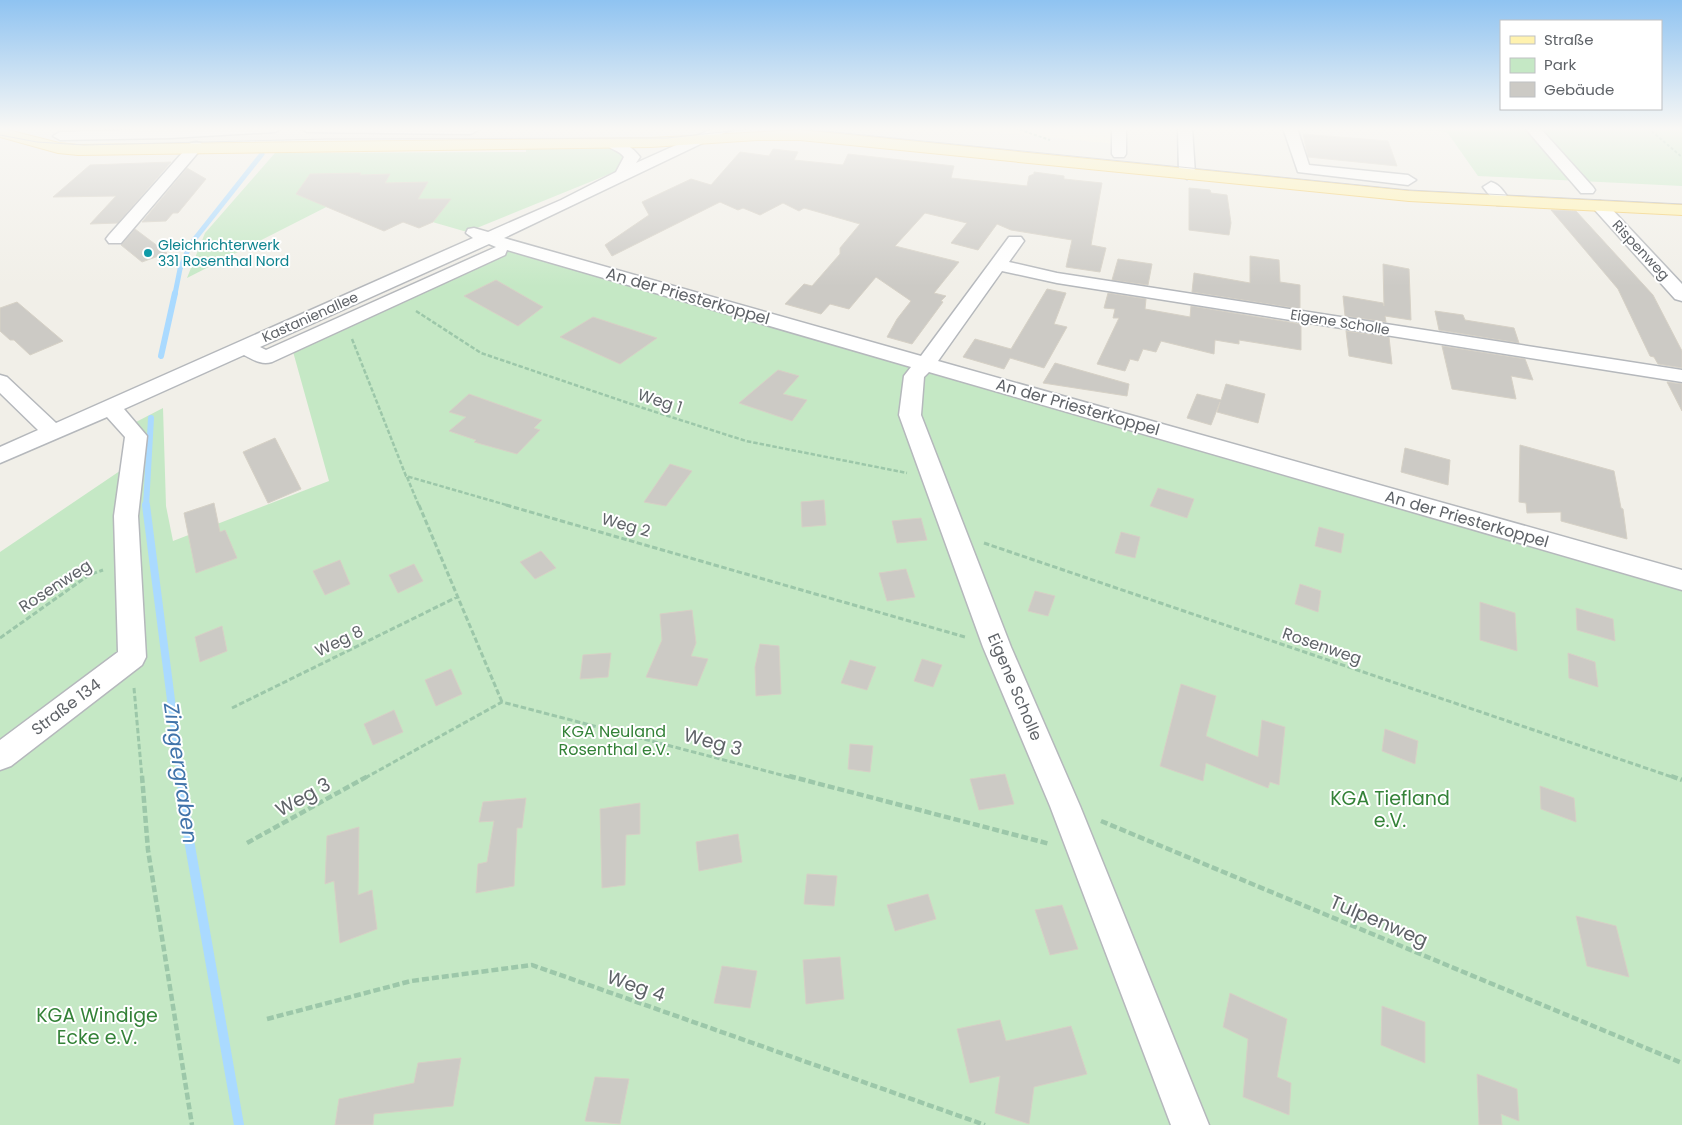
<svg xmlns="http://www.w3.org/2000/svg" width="1682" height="1125" viewBox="0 0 1682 1125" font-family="Poppins,sans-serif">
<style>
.commercial{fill:#fef7e0}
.green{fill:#c5e8c5}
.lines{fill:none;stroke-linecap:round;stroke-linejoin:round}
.stream-far3{stroke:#aadaff;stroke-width:5}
.stream-far2{stroke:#aadaff;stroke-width:6}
.stream-far1{stroke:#aadaff;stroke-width:8}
.stream{stroke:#aadaff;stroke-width:10}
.building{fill:#cccac5;stroke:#d6d1c6}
.minor-casing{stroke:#b5b8bc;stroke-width:3}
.major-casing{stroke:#f2c960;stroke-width:2}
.path-far3{stroke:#9cc7a9;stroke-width:2;stroke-dasharray:3 2;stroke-linecap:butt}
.path-far2{stroke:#9cc7a9;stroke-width:2.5;stroke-dasharray:4.5 2;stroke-linecap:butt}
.path-far1{stroke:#9cc7a9;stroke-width:3;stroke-dasharray:5.5 2.5;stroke-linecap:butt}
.path{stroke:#9cc7a9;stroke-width:4.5;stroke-dasharray:7 3;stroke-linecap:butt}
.minor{fill:#fff;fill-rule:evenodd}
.major{fill:#fff2af;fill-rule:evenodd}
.tram{stroke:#b6b7b8;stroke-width:1}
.culture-dot{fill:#0f9aa8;stroke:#fff;stroke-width:2}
.labels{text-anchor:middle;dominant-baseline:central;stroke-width:4;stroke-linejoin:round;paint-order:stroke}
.far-culture-label{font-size:14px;fill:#0d838f;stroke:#fff;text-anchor:start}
.far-street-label{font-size:14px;fill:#5f6368;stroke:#fff}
.street-label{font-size:16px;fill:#5f6368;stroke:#fff}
.park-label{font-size:16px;fill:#348238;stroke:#fff}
.near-street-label{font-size:19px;fill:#5f6368;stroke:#fff}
.near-park-label{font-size:19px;fill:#348238;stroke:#fff}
.near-water-label{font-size:21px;font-style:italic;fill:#4174aa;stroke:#fff}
</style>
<rect width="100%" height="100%" fill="#f1efe8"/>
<path class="commercial" d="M955,128H1126L1125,145Z"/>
<path class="green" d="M1402,128H1682V186L1478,176L1447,132Z
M526,147H618L627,158L617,171L467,232L346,197L187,278L205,233L275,153L526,152Z
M509,249L912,365L905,415L1177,1125H0V552L142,456L136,422L163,408L166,506L173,541L329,481L292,348Z
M928,370L1682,589V1125H1200L915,416L919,380Z"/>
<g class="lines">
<path class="stream-far3" d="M175,294L180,269L190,245L262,154"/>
<path class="stream-far2" d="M161,356L175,293
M146,506L151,418"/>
<path class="stream-far1" d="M146,505L181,778"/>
<path class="stream" d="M181,776L189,840L239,1125"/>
</g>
<path class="building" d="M1303,134L1388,141L1397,166L1308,157Z
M773,149L798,152L794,160L843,165L848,154L954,166L951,178L1027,186L1029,176L1034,174V172L1064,176V179L1102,183L1091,245L1106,248L1100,272L1066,267L1072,240L1011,230L997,224L978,250L951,243L967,223L925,213L895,246L959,262L934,293L946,296L941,301L943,302L912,344L887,337L897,319L911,301L876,277L849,309L830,304L821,314L785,304L804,284L812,286L840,254V248L860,224L804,208L799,211L783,203L760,215L743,208L738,210L720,202L612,256L605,245L649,215L642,202L691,179L711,185L740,152L769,156Z
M171,162L118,223L90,224L116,196L53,197L90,165Z
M187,168L206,179L178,213H173L166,221L142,222Z
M361,173L360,175L390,174L385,183L428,182L418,199H451L433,222L419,228L403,222L384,231L296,194L310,174Z
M1189,188L1210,190L1211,193L1227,195L1231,223L1229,235L1189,230Z
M1551,210L1576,211L1653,295L1682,351V368L1658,364L1654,357L1650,356L1618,289Z
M135,229L167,253L142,262L121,245Z
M1250,256L1279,260L1280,282L1300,285V309L1192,292L1194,273L1250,283Z
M1118,259L1152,264L1148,285L1112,280Z
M1383,264L1409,269L1411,320L1385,316L1386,322L1345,316L1343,296L1383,303L1384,306Z
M496,280L543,307L518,326L464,296Z
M1047,289L1066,293L1054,324L1067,327L1044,368L1010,358L1004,369L963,357L975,339L1011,349Z
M1108,293L1146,299L1145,309L1190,317L1191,306L1301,324V350L1239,340V344L1215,340L1214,354L1161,341L1156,352L1143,349L1138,361L1130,359L1125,371L1097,364L1119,318H1113L1115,309L1104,308Z
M17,302L63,341L30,355L14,340H10L0,331V308Z
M1435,311L1463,315L1465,320L1514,328L1519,343L1439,330Z
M593,317L657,338L620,364L560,337Z
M1346,331L1389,337L1392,364L1349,356Z
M1442,346L1525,359L1533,380L1511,376L1516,399L1452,389Z
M1055,363L1129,384L1127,396L1043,383Z
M778,370L799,376L783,394L807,400L792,421L739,403Z
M1667,382L1682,384V411Z
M1226,384L1265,394L1258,423L1217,412L1220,402L1211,425L1187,418L1197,394L1221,400Z
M469,394L542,420L534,428L540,430L517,454L474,442L476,440L449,431L466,417L449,412Z
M275,438L301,489L268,503L243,452Z
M1520,445L1614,471L1621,508L1623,509L1627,539L1561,521V512L1527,513L1526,503L1519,502Z
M1405,448L1450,460L1448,485L1401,472Z
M670,464L692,471L666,506L644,502Z
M1158,488L1194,499L1187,518L1150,506Z
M824,500L826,525L802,527L801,502Z
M214,503L220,532L225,530L237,558L196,573L184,513Z
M921,518L927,540L897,543L892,521Z
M1319,527L1344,534L1341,553L1315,546Z
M1121,532L1140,537L1135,558L1115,553Z
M541,551L556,568L535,579L520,562Z
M340,560L350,584L325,595L313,571Z
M414,564L423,581L398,593L389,575Z
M906,569L915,597L887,601L879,573Z
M1300,584L1321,591L1318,612L1295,604Z
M1035,591L1055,596L1048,616L1028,611Z
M1480,602L1515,613L1517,651L1480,640Z
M1576,608L1613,619L1615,641L1577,630Z
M692,610L696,643L691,656L708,659L697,686L646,677L662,640L660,614Z
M222,626L227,651L200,662L195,637Z
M760,644L779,646L781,694L756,696L755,667Z
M611,653L608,677L580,679L583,655Z
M1568,653L1595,662L1598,687L1569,678Z
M922,659L942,665L933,687L914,681Z
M850,660L876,667L867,690L841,683Z
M451,669L462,694L436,706L425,680Z
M1181,684L1216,696L1206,736L1258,757L1262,720L1285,727L1279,785L1270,782L1268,788L1206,763L1203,781L1160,766Z
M394,710L403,732L373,745L364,724Z
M1385,729L1418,741L1415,764L1382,751Z
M850,744L873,746L870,772L848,769Z
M1005,774L1014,804L979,810L970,779Z
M1540,786L1574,798L1576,822L1541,809Z
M526,798L522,828H517L514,886L476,893L478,864L487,862L494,821L479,822L483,802Z
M640,803V834L626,835L625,885L602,888L600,809Z
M359,827L358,895L372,890L377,929L340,943L334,881L325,884L327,836Z
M738,834L742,862L699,871L696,842Z
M807,874L837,876L834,906L804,904Z
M928,894L936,919L895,931L887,905Z
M1062,905L1078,949L1050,955L1035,910Z
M1576,916L1616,926L1629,977L1587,966Z
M840,957L844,999L806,1004L803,960Z
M722,966L757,971L750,1008L714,1003Z
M1230,993L1287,1019L1277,1077L1291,1083L1289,1115L1243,1097L1248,1039L1223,1027Z
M1382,1006L1425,1022V1063L1381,1045Z
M1000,1020L1006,1041L1071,1026L1087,1074L1034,1087L1029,1124L995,1113L1000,1076L970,1083L957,1029Z
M461,1058L453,1106L374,1114L373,1125H335L339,1099L414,1083L418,1063Z
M1477,1074L1517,1089L1519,1121L1501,1114L1502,1125H1479Z
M595,1077L629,1079L620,1124L585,1121Z"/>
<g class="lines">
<g class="minor-casing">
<path id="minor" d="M195,128H282L275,132L170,138L60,140L53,136L60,132Z
M300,128H477L478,130L471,134L307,132Z
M714,128H734L504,238L921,356L1009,237H1021L1024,241L1009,262L1057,273L1682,370V382L1057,283L1002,271L938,361L1682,570V590L929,372L924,377L921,415L1011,647L1080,806L1209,1125H1171L1050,806L983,647L899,415L904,376L911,367L507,250L505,255L272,362C261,365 254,360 244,355L124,409L147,436L138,516L146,657L142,665L11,766L0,770V740L118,652L114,516L125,437L107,417L0,463V447L38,430L0,393V375L7,377L56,423L473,238L466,233L468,229L474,228L488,232L561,200L616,172L624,157C619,150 610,150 605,143L607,140C620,137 632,147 640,157L636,163ZM489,244L496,247L266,350L260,347Z
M1112,128H1126V154L1124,157H1114L1112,154Z
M1178,128H1192L1195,174L1187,179L1179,174Z
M1283,128H1297L1309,165L1408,175L1416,180L1408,185L1298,172Z
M1525,128H1540L1593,187L1595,190L1593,193H1581Z
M196,142L201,143L203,146L201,149L121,243H109L106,239L109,235L191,143Z
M1491,182C1500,184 1506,195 1511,202L1509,205H1497L1483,187Z
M1600,201L1606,203L1682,284V301L1675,299L1594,209L1592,206L1594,203Z"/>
</g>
<g class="major-casing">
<path id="major" d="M0,128L59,143L78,145L651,138L800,130L1409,191L1682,205V215L1409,201L800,140H757L651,147L78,155L58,153L0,137Z"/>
</g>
<path class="path-far3" d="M1015,128L1050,140
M1648,128L1682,157"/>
<path class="path-far2" d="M416,311L481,353L643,408L746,441L907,473
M352,339L406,476L510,506
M407,477L419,506"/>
<path class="path-far1" d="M419,505L502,702
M506,505L965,637
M984,543L1675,778
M0,638L89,575L103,570
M134,688L142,778
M232,708L457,597
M365,778L502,702L793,778"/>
<path class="path" d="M142,776L148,850L192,1125
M789,776L1050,844
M1671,776L1682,780
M1101,821L1682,1063
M247,843L368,776
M267,1019L411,981L532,965L985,1125"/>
<use href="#minor" class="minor"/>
<use href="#major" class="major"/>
<path class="tram" d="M794,128L1409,190L1682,204
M0,135L37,142L84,145L325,139L667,138L759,128"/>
</g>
<linearGradient id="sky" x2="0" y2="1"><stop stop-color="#8fc3f1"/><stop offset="0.45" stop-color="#f9f8f5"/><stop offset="1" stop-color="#f9f8f5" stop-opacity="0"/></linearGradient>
<rect width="1682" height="286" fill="url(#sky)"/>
<circle class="culture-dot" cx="148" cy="253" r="5"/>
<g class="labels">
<g class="far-culture-label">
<text x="158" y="245">Gleichrichterwerk<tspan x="158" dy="16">331 Rosenthal Nord</tspan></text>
</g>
<g class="far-street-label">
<text transform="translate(1641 250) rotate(47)">Rispenweg</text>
<text transform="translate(310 317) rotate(-24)">Kastanienallee</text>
<text transform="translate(1340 322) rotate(9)">Eigene Scholle</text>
</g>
<g class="street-label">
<text transform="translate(688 296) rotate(16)">An der Priesterkoppel</text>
<text transform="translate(660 401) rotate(18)">Weg 1</text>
<text transform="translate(1078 407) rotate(16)">An der Priesterkoppel</text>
<text transform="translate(1467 519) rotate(16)">An der Priesterkoppel</text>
<text transform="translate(626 525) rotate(16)">Weg 2</text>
<text transform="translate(55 586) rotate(-33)">Rosenweg</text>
<text transform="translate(339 641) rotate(-26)">Weg 8</text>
<text transform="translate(1322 646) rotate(19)">Rosenweg</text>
<text transform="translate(1015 687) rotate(67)">Eigene Scholle</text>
<text transform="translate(66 707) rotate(-37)">Straße 134</text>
</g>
<g class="park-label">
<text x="614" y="731">KGA Neuland<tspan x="614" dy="18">Rosenthal e.V.</tspan></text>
</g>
<g class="near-street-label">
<text transform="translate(713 742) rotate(15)">Weg 3</text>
<text transform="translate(303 797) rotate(-29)">Weg 3</text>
<text transform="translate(1379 921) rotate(23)">Tulpenweg</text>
<text transform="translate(636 986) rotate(19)">Weg 4</text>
</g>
<g class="near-park-label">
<text x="1390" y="798">KGA Tiefland<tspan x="1390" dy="22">e.V.</tspan></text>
<text x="97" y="1015">KGA Windige<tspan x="97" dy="22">Ecke e.V.</tspan></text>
</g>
<g class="near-water-label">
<text transform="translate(181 773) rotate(82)">Zingergraben</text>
</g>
</g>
<rect x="1500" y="20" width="162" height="90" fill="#ffffff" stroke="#bfc1c3"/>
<rect x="1510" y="36" width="25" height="8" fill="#fff2af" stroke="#bfc1c3"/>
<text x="1544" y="45" font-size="15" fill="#5f6368">Straße</text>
<rect x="1510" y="58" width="25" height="15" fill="#c5e8c5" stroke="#bfc1c3"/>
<text x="1544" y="70" font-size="15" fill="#5f6368">Park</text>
<rect x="1510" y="82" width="25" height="15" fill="#cccac5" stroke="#bfc1c3"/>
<text x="1544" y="95" font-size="15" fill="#5f6368">Gebäude</text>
</svg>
